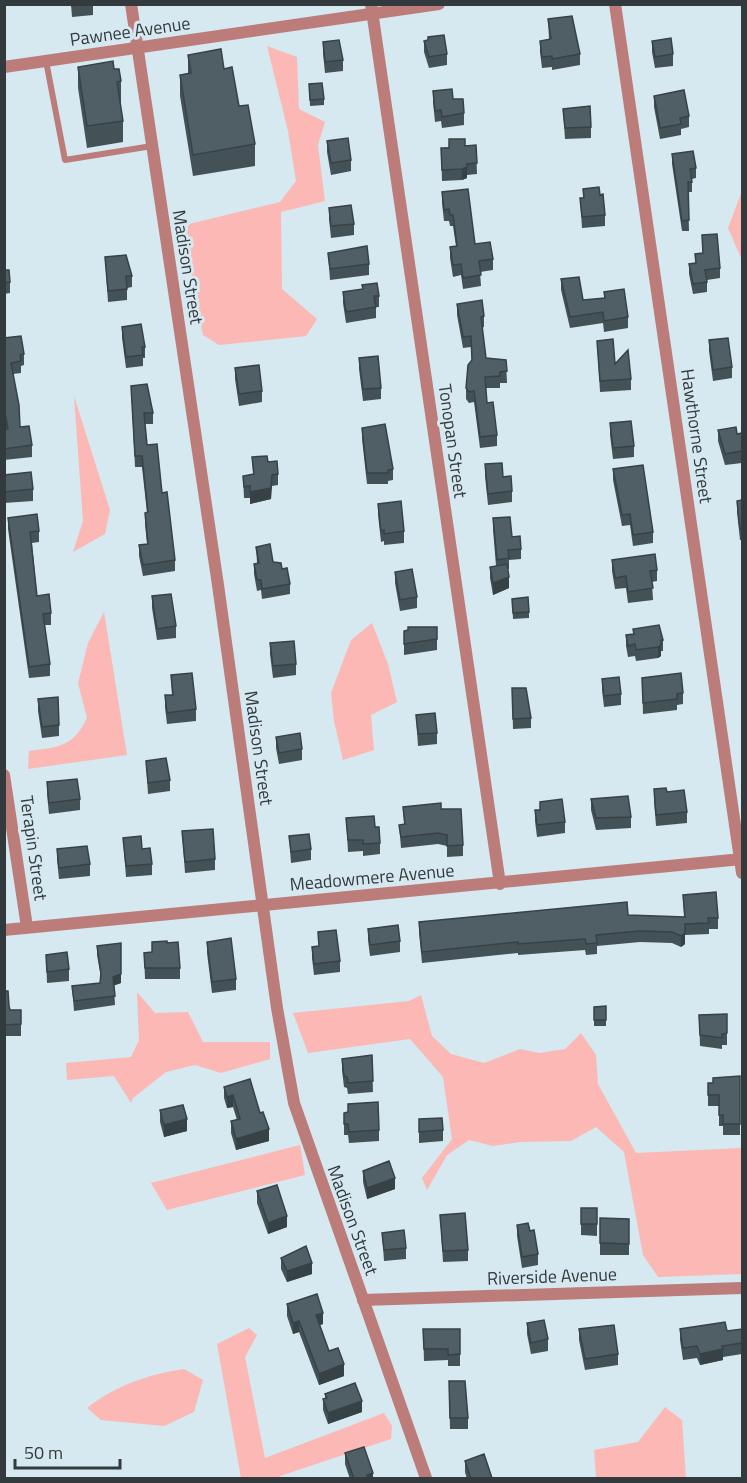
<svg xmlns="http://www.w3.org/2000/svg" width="747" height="1483" viewBox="0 0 747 1483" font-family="'Titillium Web',sans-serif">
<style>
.green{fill:#fbb8b5}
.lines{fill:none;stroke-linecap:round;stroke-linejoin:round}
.service{stroke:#bb7c7a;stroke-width:6}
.minor{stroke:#bb7c7a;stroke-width:12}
.tertiary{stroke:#bb7c7a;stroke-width:12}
.wall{fill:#445257}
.shaded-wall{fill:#374247}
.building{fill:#4f5f65;stroke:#374247;stroke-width:1.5}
.labels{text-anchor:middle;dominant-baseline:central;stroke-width:6;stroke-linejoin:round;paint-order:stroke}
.street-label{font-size:18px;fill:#333a3d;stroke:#d6e8f0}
</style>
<rect width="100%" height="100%" fill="#d6e8f0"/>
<path class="green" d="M267,46L297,57L299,109L325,122L318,145L325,201L281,212L282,289L317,319L306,336L219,345L203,335L184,241L189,224L280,202L296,181L288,131Z
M742,191V260L728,228Z
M74,396L110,510L105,534L73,552L83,521Z
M104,612L127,755L28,769L29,751C59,747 73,747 87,718L78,683L88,643Z
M372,623L388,664L397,702L371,715L374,750L343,760L334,721L331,693L351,640Z
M137,992L155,1013L188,1012L203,1042H270V1059L221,1073L195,1065L166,1072L133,1098L131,1103L114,1076L67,1080L66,1063L131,1057L139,1040Z
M421,995L432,1036L451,1054L484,1063L520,1049L539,1053L565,1049L581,1033L596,1055L598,1084L636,1153L742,1148V1274L658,1277L643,1255L624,1152L596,1127L571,1141L520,1142L493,1146L469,1140L447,1155L427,1190L422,1178L452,1139L443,1077L410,1039L308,1053L293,1013L409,1001Z
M300,1145L305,1175L167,1210L151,1183Z
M249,1328L257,1335L245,1357L265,1458L384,1413L392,1426L391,1439L280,1476V1478H241L217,1344Z
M184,1369L203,1380L194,1412L164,1426L101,1420L87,1408C117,1385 146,1375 184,1369Z
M665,1407L682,1420L686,1478H596L594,1450L638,1442Z"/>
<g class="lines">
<path class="service" d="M46,61L65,160L152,146"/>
<path class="minor" d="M371,4L500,884
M615,4L742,873
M4,67L439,4
M4,775L27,927
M4,930L742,859
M363,1300L742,1288"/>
<path class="tertiary" d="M131,4L218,585L277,1008L294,1103L426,1478"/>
</g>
<path class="wall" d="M71,4H93V15L72,17Z
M548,19L580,54V65L552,70V67L542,68L540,52V41L549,39Z
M424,41L447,54V65L429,68L424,52Z
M652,41L673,54V66L655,68L652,52Z
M323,42L343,60V71L325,73L323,53Z
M188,55L224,69L255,144V166L193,176L180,96V75L188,73Z
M78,67L114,69L121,81V103H120L123,121V142L87,148L78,88Z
M309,84L324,99V105L310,106Z
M433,91L453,99L464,113V125L442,128L441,121L435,122L433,102Z
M654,96L689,116V127L681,129V135L660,139L654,107Z
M563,109L591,127V138L565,139Z
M327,141L351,160V171L331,175L327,152Z
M476,145L477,174L467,175V178L462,180L442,181L441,148Z
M672,154L696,168V178L692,179V192H688L689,231H682L672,164Z
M583,189L600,195L605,215V226L582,228L580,198H583Z
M442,192L475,244L493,259V270L480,272L481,286L463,289L461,275L453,277L450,258V247L456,246L453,226H450L449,221H444L442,203Z
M329,208L354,224V235L331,238L329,219Z
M702,235L720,268V278L707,280V292L693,294L689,274V264L695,263V254L703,253Z
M328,253L369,264V275L330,280Z
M105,257L132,276V287L127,288V300L108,302Z
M4,270L10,282V293L4,294Z
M561,279L583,300L604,298V292L628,317V328L604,332L603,323L570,328L561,290Z
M362,285L379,296V307H376V318L346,323L343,303V292L362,289Z
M457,304L484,316V327L482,328L486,358L506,360L507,383H500V388H486L487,403L497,435V446L480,448L474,402L469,403L466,399V388L472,361L471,347L463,348L457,315Z
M122,327L145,347V358H143V366L126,368L122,338Z
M4,338L24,354V365L21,366V373L13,374L20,427L32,445V457L4,460V429H6L4,418Z
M709,340L732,367V378L713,381L709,351Z
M597,341L615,364L631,379V390L600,392Z
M359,358L381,388V399L363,401L359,369Z
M235,368L262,391V402L239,406L235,379Z
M131,386L153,413V424H145L147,445L162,493L175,560V571L143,576L139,556V545L147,544L145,524V513H147L142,467H135Z
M610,423L634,446V457L613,459L610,435Z
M362,428L393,469V480L388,481V484H367L362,439Z
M718,430L737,434L742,433V463L725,465L718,441Z
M252,457L268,462L278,474V485L272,486L271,499L250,504V498H244L243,476L253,474Z
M485,464L503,477L512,491V502L488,505L485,476Z
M613,469L653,532V543L633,546L630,525L622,526L613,480Z
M4,475L33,489V501L4,503Z
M742,500V540H740L737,512V501Z
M378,504L404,531V543L384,545V541L381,542L378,515Z
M8,518L39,531V542L32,543L37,596L51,613V625H45L50,664V676L29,678L8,529Z
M493,518L512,537L521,549V559L509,560V569H507L509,588L493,595L490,578V567L496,566L493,529Z
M256,547L282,569L290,584V594L262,599L261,590L257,591L254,574V564L257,563Z
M612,560L657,570V581L652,582L653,600L628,603L626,588L615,589L612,571Z
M395,572L417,597V608L400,611L395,583Z
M152,596L176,626V638L157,640L152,608Z
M512,599L529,612V618L513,619Z
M437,627V650L404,655V631Z
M633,629L663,640V651H661V656L658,658L636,661L635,656L628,657L626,646V635L633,634Z
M270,643L296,664V675L273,678L270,654Z
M171,675L196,709V721L167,724L165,707V695H172Z
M642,678L683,693V704L677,705V710L643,714Z
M602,679L621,694V705L604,707L602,690Z
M512,688L531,718V728L513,729Z
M38,699L59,725V736L42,738L38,711Z
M416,715L437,733V744L418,746Z
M276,737L302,749V760L279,764L276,748Z
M146,761L170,780V791L148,794Z
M47,782L80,799V810L49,814L47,794Z
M654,789L667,792L687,812V823L656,826L654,800Z
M591,799L631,817V828L596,830L591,810Z
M403,807L441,809L463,845V856L447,857V846L438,844L401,848L399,825L404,824Z
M535,810L565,822V833L537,837L535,821Z
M346,818L375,827L380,843V854L363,856V851L348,852Z
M182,831L215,859V870L185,873Z
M289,836L311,849V860L291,863Z
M123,838L142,849L152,864V875L126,877Z
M57,849L90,864V876L59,879L57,860Z
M683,895L718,918V929H709V934L685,935V944L681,947L672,943L640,942L597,946V954L586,955L585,950L518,955V953L422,963L419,933V922L628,915L684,917Z
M368,929L400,941V952L370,956L368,940Z
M152,942L167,943L180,968V979H145L144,953H152Z
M207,942L236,979V990L212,993L207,953Z
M97,946L121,983L114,985L115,1005L74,1011L72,986L100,983L101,978L97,955Z
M318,946L340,961V972L314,975L312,958V947Z
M46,955L69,969V981L47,983Z
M4,991L10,1010H21V1036H4Z
M606,1006V1026H594V1007Z
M727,1014V1045H722V1049L700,1046L699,1015Z
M372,1055L373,1092L348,1094L347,1088L344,1087L342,1070V1059Z
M740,1076V1135H723V1126H719V1106H708V1083H713Z
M224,1087L260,1113L269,1141L236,1150L231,1133V1121L237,1120L233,1107L227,1108L224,1098Z
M348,1104L379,1130V1141L349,1143L348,1135H344V1113L348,1112Z
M160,1110L187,1131L164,1137L160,1122Z
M419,1119L443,1130V1141L419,1143Z
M363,1171L395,1189L367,1199L363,1182Z
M257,1191L287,1227L268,1234L257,1203Z
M581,1208H597V1236L581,1235Z
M440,1215L468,1250V1261L443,1262Z
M600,1218L629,1219V1255H600Z
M517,1225L530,1231L538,1254V1265L522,1268L517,1236Z
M382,1233L406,1248V1259L384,1261Z
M281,1258L312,1274L287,1282L281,1269Z
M287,1304L323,1324L320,1325L329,1351L344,1376L319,1385L299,1332L293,1334L287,1316Z
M527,1323L548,1339V1351L531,1354L527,1334Z
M423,1329H460V1366H448V1360L424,1361Z
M579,1329L618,1354V1365L585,1370L579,1340Z
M680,1329L727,1331L742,1329V1354L723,1357V1360L700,1365L697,1358L683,1360L680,1340Z
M449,1381L468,1418V1429H450Z
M325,1394L362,1412L328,1424L323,1410V1399L325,1398Z
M345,1453L373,1479H350L345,1464Z
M465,1461L490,1479H467L465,1472Z"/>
<path class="shaded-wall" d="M467,167V178L462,180V169Z
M272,475L271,499L250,504V492Z
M509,577V588L493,595V583Z
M661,645V656L658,658V647Z
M685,924V944L681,947V936Z
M121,943V983L113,986V977Z
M233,1095V1107L227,1108V1097Z
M187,1119V1131L164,1137V1125Z
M269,1129V1141L236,1150V1139Z
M395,1178V1189L367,1199V1188Z
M287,1216V1227L268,1234V1223Z
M312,1263V1274L287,1282V1271Z
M323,1313V1324L316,1326V1315Z
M299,1321V1332L293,1334V1323Z
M723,1349V1360L700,1365V1354Z
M344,1364V1376L319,1385V1374Z
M362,1401V1412L328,1424V1413Z
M373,1473V1479H367V1475Z"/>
<path class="building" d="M72,4H86L72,6Z
M572,16L580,54L552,59V56L542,57L540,41L551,39L548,19Z
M444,35L447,54L429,57L424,41L428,40V37Z
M671,38L673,54L655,57L652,41Z
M339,40L343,60L325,62L323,42Z
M221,49L224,69L232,67L239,106L248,105L255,144L193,155L180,75L191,73L188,55Z
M113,61L114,69H119L121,81L117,82L123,121L87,126L78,67Z
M322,83L324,99L310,100L309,84Z
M452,89L453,99H463L464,113L442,117L441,110L435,111L433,91Z
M684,90L689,116L680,118L681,124L660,128L654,96Z
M590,106L591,127L565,128L563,109Z
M348,138L351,160L331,163L327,141Z
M449,139H465V146L476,145L477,163L467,164V167L462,169L442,170L441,148H449Z
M693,151L696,168L690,169L692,182H688L689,220L682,221L672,154Z
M599,187L600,195L603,194L605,215L582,217L580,198H584L583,189Z
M468,189L475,244L490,242L493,259L479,261L481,275L463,278L461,264L453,265L450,247L457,246L453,215H450L449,209L444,210L442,192Z
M351,205L354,224L331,226L329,208Z
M717,234L720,268L705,270L707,282L693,284L689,264L696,263L695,254L703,253L702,235Z
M367,246L369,264L330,269L328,253Z
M126,255L132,276H126L127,289L108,291L105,257Z
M4,270H9L10,282L4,283Z
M579,277L583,300L605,298L604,292L624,289L628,317L604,321L603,312L570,317L561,279Z
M377,283L379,296H374L376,307L346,312L343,292L363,289L362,285Z
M482,300L484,316L481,317L486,358L506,360L507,371L500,372V376L485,377L487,403L493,402L497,435L480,437L474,391L469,392L466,388L468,365L472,360L471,336L463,337L457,304Z
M141,324L145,347H142L143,355L126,357L122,327Z
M21,336L24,354L20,355L21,361L11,363L19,405L20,427L29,426L32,445L4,449V429H8L4,407V338Z
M728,338L732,367L713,370L709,340Z
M613,339L615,364L628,350L631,379L600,381L597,341Z
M378,356L381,388L363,389L359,358Z
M259,365L262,391L239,394L235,368Z
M147,384L153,413H144L147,445L157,444L162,493L167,492L175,560L143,565L139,545L148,544L145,513L148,512L142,456H135L131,386Z
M631,421L634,446L613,448L610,423Z
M385,424L393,469L388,470V473H367L362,428Z
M736,427L737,434L742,433V451L725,454L718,430Z
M267,456L268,462L277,461L278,474L272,475L271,488L250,492V486L244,487L243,476L254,474L252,457Z
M502,463L503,477L511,476L512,491L488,494L485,464Z
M643,465L653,532L633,535L630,514L622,515L613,469Z
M31,472L33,489L4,492V475Z
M742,500V528L740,529L737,501Z
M401,501L404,531L384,534V530L381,531L378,504Z
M37,514L39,531L30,532L37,596L49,594L51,613L43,614L50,664L29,667L8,518Z
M510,517L512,537L520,536L521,549L508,550L509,558L497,560L493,518Z
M270,544L273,562L281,563L282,569L287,568L290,584L262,589L261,580H257L254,564L259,563L256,547Z
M655,554L657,570L650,571L653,588L628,592L626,576L615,578L612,560Z
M507,564L509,577L493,583L490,567Z
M412,569L417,597L400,600L395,572Z
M171,594L176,626L157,629L152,596Z
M528,597L529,612L513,613L512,599Z
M659,625L663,640H661V645L658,647L636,650L635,644L628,646L626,635L634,634L633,629Z
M408,627H437V639L404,644V631L408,630Z
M294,641L296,664L273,666L270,643Z
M192,673L196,709L167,713L165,695H173L171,675Z
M681,673L683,693L677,694V699L643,703L642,678Z
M619,677L621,694L604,696L602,679Z
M512,688H526L531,718L513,719Z
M58,697L59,725L42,727L38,699Z
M435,713L437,733L418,734L416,715Z
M300,733L302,749L279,753L276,737Z
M166,758L170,780L148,783L146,761Z
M77,779L80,799L49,803L47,782Z
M666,788L667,792L684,790L687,812L656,815L654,789Z
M628,796L631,817L596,818L591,799Z
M562,799L565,822L537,825L535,810H540V802Z
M441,803V809H461L463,845L447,846V835L438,833L401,837L399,825L405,824L403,807Z
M374,816L375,827H379L380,843L363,844V840H348L346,818Z
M213,829L215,859L185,862L182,831Z
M309,834L311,849L291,852L289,836Z
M141,836L142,849L150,848L152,864L126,866L123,838Z
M87,846L90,864L59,868L57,849Z
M716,892L718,918H708L709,923L685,924V933L681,936L672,932L640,931L596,935L597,943L586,944L585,939L518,944V942L422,952L419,922L627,902L628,915L685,917L683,895Z
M398,925L400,941L370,945L368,929Z
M336,930L340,961L314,964L312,947L319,946L318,932Z
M231,938L236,979L212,982L207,942Z
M167,941V943L178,942L180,968H145L144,953L152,952V942Z
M121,943V974L113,977L115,996L74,1001L72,986L100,983L101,973L97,946Z
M67,952L69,969L47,972L46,955Z
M4,991H8L9,1006L10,1010H21V1024L4,1025Z
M606,1006V1020H594V1007Z
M727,1014V1033L722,1034V1038L700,1035L699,1015Z
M372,1055L373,1081L348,1083L347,1077L344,1076L342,1059Z
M740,1076V1124H723V1115H719V1095H708V1083H713V1078Z
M250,1079L260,1113L263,1112L269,1129L236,1139L231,1121L240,1119L233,1095L227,1097L224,1087Z
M378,1102L379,1130L349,1132L348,1124H344V1113L348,1112V1104Z
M183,1105L187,1119L164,1125L160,1110Z
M442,1118L443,1130L419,1132V1119Z
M389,1161L395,1178L367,1188L363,1171Z
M277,1185L287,1216L268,1223L257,1191Z
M581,1208H597V1224H581Z
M465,1213L468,1250L443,1251L440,1215Z
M600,1218L629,1219V1244L600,1243Z
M528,1223L530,1231L534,1230L538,1254L522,1257L517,1225Z
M404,1230L406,1248L384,1250L382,1233Z
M306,1246L312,1263L287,1271L281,1258Z
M317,1294L323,1313L316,1315L329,1351L338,1348L344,1364L319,1374L299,1321L293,1323L287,1304Z
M544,1320L548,1339L531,1343L527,1323Z
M725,1322L727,1331L742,1329V1343L722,1346L723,1349L700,1354L697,1346L683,1348L680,1329Z
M614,1325L618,1354L585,1359L579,1329Z
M423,1329H460V1354L448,1355V1349H424Z
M449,1381H465L468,1418H450Z
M355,1383L362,1401L328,1413L323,1399L327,1398L325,1394Z
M364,1447L373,1473L367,1475L368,1479H354L345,1453Z
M484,1454L492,1478L471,1479L465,1461Z"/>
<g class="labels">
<g class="street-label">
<text transform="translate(130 31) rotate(-8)">Pawnee Avenue</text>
<text transform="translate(188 267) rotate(81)">Madison Street</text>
<text transform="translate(697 436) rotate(82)">Hawthorne Street</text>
<text transform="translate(453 441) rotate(82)">Tonopan Street</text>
<text transform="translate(259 748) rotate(82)">Madison Street</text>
<text transform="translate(34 848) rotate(82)">Terapin Street</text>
<text transform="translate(372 877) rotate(-5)">Meadowmere Avenue</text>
<text transform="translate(353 1220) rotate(70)">Madison Street</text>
<text transform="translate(552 1276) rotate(-2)">Riverside Avenue</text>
</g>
</g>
<rect width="747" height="1483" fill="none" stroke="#333a3d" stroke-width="12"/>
<path d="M15 1459v9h105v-9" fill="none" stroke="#333a3d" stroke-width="3"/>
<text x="24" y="1459" font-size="18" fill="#333a3d" stroke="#d6e8f0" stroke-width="4.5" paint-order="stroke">50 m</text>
</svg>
